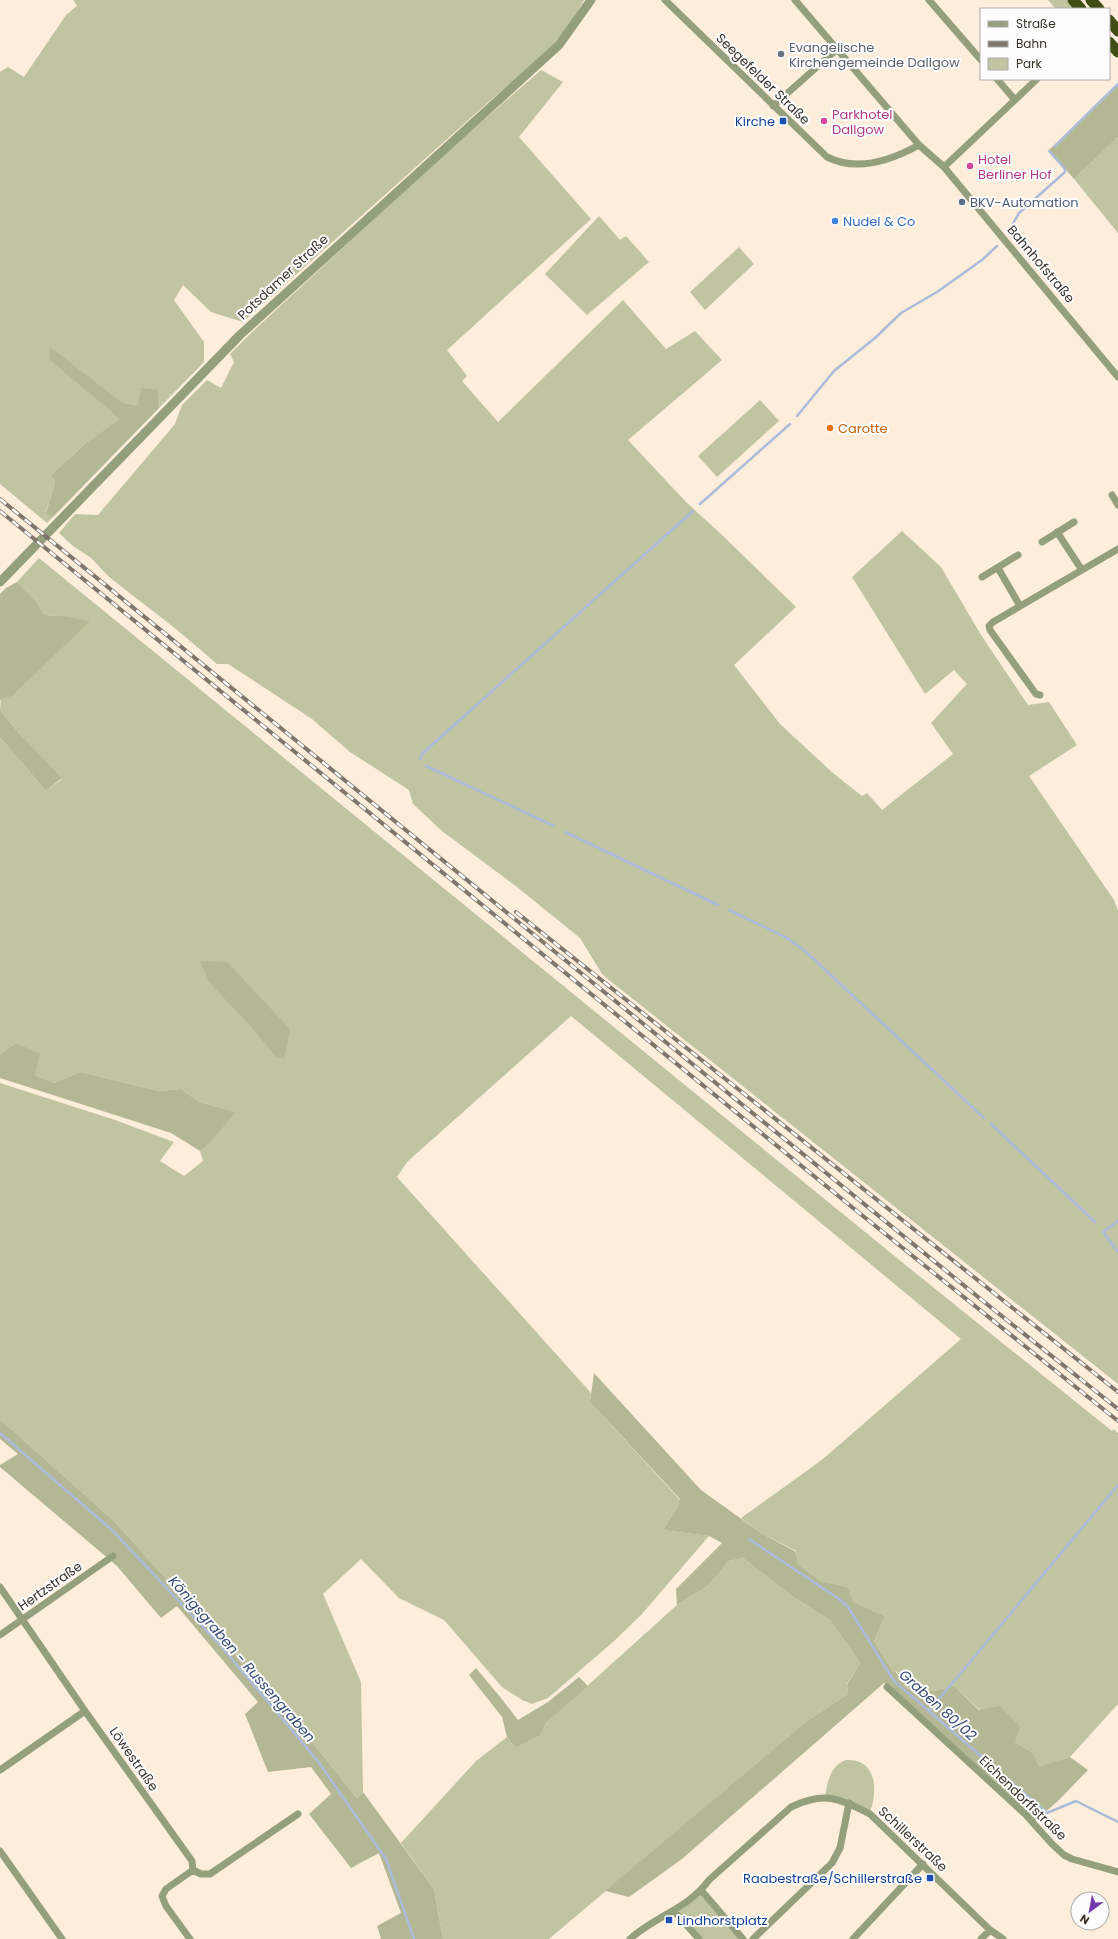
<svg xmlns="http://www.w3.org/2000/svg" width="1118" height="1939" viewBox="0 0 1118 1939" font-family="Poppins,sans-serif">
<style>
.green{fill:#c1c4a1}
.forest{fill:#b4b793}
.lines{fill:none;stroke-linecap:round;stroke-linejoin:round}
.stream{stroke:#aabbdb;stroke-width:2.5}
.minor{stroke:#949f7d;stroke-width:7}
.tertiary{stroke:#949f7d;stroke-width:9}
.trunk{stroke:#404e16;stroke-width:11}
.rail-casing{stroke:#80776c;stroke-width:4}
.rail{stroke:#fdfdfd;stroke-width:2.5;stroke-dasharray:8;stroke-linecap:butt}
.worship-dot{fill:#6b7280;stroke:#fdfdfd;stroke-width:1.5}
.transit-dot{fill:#1a4fb4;stroke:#fdfdfd;stroke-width:1.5}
.hotel-dot{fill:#d1479c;stroke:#fdfdfd;stroke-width:1.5}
.service-dot{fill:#5c6f8a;stroke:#fdfdfd;stroke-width:1.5}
.shop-dot{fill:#3f7fe0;stroke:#fdfdfd;stroke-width:1.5}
.food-dot{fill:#e8710a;stroke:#fdfdfd;stroke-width:1.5}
.labels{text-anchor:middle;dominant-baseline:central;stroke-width:4;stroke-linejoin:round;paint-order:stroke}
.worship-label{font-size:13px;fill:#5b616d;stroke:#fdfdfd;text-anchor:start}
.street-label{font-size:13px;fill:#38322b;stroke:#fdfdfd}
.hotel-label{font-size:13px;fill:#b23c85;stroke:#fdfdfd;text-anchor:start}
.transit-label{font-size:13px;fill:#164399;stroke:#fdfdfd;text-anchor:end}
.service-label{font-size:13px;fill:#4e5e75;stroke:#fdfdfd;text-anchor:start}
.shop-label{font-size:13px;fill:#366cbe;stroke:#fdfdfd;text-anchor:start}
.food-label{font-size:13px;fill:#c56008;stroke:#fdfdfd;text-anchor:start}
.water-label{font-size:14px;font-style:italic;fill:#344a76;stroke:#fdfdfd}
</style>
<rect width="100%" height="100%" fill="#fdeddb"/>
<path class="green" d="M73,0H584L569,26L548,51L484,106L243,322L211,312L183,285L174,300L204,342V362L159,408L157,390L138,405L123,403L50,348V359L121,419L87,442L51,475L55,482L46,512L53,517L47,523L0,484V72L8,67L24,77L66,15L77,6Z
M1048,0H1067L1074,9H1056Z
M541,70L563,82L519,137L591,219L447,350L467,376L462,381L498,422L623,300L666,349L695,331L722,360L628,440L687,503L720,533L796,607L734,665L780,724L833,773L862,796L867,793L882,810L953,754L931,723L967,684L954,670L925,694L852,577L902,531L941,567L981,635L1028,705L1049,702L1077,745L1029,776L1114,900L1118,911V1384L609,980L602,974L580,938L517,887L442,831L413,804L409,790L350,752L312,719L228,664H217L176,629L109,577L91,558L73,546L59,533L75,514L98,515L175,424L182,405L207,380L221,388L234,362L230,354L250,334L441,157Z
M1118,137V233L1074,179Z
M599,216L620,240L626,236L649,262L587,315L545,274Z
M739,247L754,264L705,310L690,292Z
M760,400L779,421L717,477L698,456Z
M39,558L908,1267L1112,1431L1113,1429L1118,1433V1704L1070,1757L1039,1768L1033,1753L1015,1742L954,1686L934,1691L908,1689L896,1671L893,1672L874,1641L885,1616L854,1602L848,1587L821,1581L798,1564L796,1551L761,1533L741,1518L823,1459L961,1339L571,1016L407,1162L397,1177L591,1393L590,1402L680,1500L677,1508L663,1530L709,1536L641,1615L614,1641L548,1698L532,1704L522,1700L502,1687L444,1620L399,1598L361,1559L323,1594L361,1682L363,1792L357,1798L304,1732L115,1522L0,1419V1083L115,1120L174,1142L160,1161L184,1176L203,1161L200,1151L206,1147L235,1112L199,1102L181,1089L159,1091L80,1072L54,1083L35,1075L16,1043L0,1054V737L46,791L62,779L18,732L0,710L1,699L62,616L44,615L36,601L17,582Z
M743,1558L793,1597L830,1620L860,1663L847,1684L848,1694L807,1721L549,1939H443L434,1889L401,1843L476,1761L507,1737L515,1748L540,1736L546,1723L677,1605L708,1586L729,1561Z
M846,1760C877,1758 878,1791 870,1812L825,1796C828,1781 830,1766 846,1760Z
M701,1892L742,1939H700L675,1911Z"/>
<path class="forest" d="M1118,85V137L1074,179L1049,150L1116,86Z
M50,347L123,403L138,405L141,388L158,390L159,408L53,517L46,513L55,482L51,475L87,442L120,419L49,359Z
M17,582L36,601L44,615L62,616L90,621L12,696L1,699L0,701V594L6,588Z
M0,710L18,732L62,778L46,791L0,737Z
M200,961L227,962L290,1029L284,1059L275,1056L253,1029L209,982Z
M16,1043L40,1054L35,1075L54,1083L80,1072L159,1091L181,1089L199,1102L236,1112L206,1147L200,1151L171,1133L0,1078V1054Z
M594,1373L701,1490L761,1533L796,1552L798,1564L821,1581L848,1587L854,1602L885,1616L874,1641L893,1672L895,1671L908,1689L934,1691L954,1686L979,1710L1000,1706L1020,1726L1015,1742L1033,1753L1039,1767L1070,1757L1088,1770L1059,1800L1035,1821L944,1735L884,1683L682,1859L629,1897L605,1891L807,1721L848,1694L847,1685L860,1663L830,1620L793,1597L743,1558L729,1561L708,1586L677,1605L676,1589L722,1543L709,1536L663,1530L677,1508L680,1499L590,1402Z
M0,1419L115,1522L304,1732L357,1798L363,1792L434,1889L443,1939H381L377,1926L401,1913L379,1853L351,1868L309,1814L331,1794L311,1767L268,1772L245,1714L258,1702L177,1606L161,1618L117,1566L0,1467V1465L18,1454L0,1439Z
M476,1668L501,1698L518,1720L548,1702L579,1677L588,1686L546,1723L540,1736L515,1748L507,1737L502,1717L469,1675Z"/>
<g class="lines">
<path class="stream" d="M1055,146L1118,84
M1010,229L1019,213L1065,172V169L1049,151
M797,416L834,371L875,338L901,313L937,292L982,260L997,246
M700,504L790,424
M420,759L423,753L693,511
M426,766L554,826
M565,832L718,905
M729,910L787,938L805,951L984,1118
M991,1124L1095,1222
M1118,1221L1103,1232L1118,1252
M0,1433L112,1530L220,1645L317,1760L386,1859L414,1939
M749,1539L839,1599L848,1607L894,1681L1047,1813L1076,1801L1118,1822
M929,1711L1118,1485"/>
<path class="minor" d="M665,0L827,157C857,172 892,160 919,145
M795,0L919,145L944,167L1118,377
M929,0L981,60
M997,79L1015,100
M773,106L836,50
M944,167L1037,79
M1112,495L1118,505
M1057,532L1082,570
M1042,542L1074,522
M998,568L1020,606
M982,577L1018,555
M1040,695L1036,694L990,630L989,626L993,622L1118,549
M0,1587L85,1711L192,1861L193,1870L166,1889L162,1896L166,1906L190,1939
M0,1635L113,1556
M887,1687L1025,1814L1052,1844L1064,1855L1072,1859L1118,1872
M0,1770L85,1711
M0,1851L62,1939
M193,1870L201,1874H210L298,1814
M701,1890L743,1939
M674,1911L699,1939
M630,1939C655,1916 688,1909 709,1880L791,1807C825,1791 838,1798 870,1814L990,1930L1003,1939
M753,1939L832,1863L840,1848L849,1803
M853,1939L923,1864
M981,1939L990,1930"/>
<path class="tertiary" d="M0,582L240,335L559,45L591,0"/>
<path class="trunk" d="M1073,0L1081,9
M1091,0L1099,9
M1109,20L1118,31
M1109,42L1118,52"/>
<g class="rail-casing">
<path id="rail" d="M0,499L983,1301L1118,1409
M0,511L858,1212L1118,1421
M516,912L1118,1392"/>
</g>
<use href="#rail" class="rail"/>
</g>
<circle class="worship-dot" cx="781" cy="54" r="4"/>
<g class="transit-dot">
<rect x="779" y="117" width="8" height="8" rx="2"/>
<rect x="926" y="1874" width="8" height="8" rx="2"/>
<rect x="665" y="1916" width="8" height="8" rx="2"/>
</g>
<g class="hotel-dot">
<circle cx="824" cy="121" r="4"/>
<circle cx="970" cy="166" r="4"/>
</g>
<circle class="service-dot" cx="962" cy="202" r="4"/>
<circle class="shop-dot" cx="835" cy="221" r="4"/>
<circle class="food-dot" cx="830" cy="428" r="4"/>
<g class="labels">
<g class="worship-label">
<text x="789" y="47">Evangelische<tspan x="789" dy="15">Kirchengemeinde Dallgow</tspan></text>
</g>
<g class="street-label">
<text transform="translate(763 79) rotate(44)">Seegefelder Straße</text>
<text transform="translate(1041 264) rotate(50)">Bahnhofstraße</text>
<text transform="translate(283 277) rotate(-43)">Potsdamer Straße</text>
<text transform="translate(50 1586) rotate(-35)">Hertzstraße</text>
<text transform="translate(134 1759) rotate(55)">Löwestraße</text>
<text transform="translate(1023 1798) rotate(44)">Eichendorffstraße</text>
<text transform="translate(913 1839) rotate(43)">Schillerstraße</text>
</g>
<g class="hotel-label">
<text x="832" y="114">Parkhotel<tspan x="832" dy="15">Dallgow</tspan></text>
<text x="978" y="159">Hotel<tspan x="978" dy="15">Berliner Hof</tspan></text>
</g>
<g class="transit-label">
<text x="775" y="121">Kirche</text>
<text x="922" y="1878">Raabestraße/Schillerstraße</text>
<text x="677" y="1920" text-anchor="start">Lindhorstplatz</text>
</g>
<g class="service-label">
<text x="970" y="202">BKV-Automation</text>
</g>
<g class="shop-label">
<text x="843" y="221">Nudel &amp; Co</text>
</g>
<g class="food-label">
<text x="838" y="428">Carotte</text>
</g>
<g class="water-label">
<text transform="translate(242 1659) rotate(49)">Königsgraben - Russengraben</text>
<text transform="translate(938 1705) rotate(42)">Graben 80/02</text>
</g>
</g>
<rect x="980" y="8" width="130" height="72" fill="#fdfdfd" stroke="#aeaca9"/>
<rect x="988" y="21" width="20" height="6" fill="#949f7d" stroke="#aeaca9"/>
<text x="1016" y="28" font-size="12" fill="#38322b">Straße</text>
<rect x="988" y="41" width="20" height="6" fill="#80776c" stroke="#aeaca9"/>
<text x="1016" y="48" font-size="12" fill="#38322b">Bahn</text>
<rect x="988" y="58" width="20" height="12" fill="#c1c4a1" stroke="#aeaca9"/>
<text x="1016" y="68" font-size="12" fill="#38322b">Park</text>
<g transform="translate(1090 1911) rotate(212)"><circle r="19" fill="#fdfdfd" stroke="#aeaca9"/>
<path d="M0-3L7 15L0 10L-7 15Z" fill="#753ab0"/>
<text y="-6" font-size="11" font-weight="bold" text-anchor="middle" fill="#38322b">N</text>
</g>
</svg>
